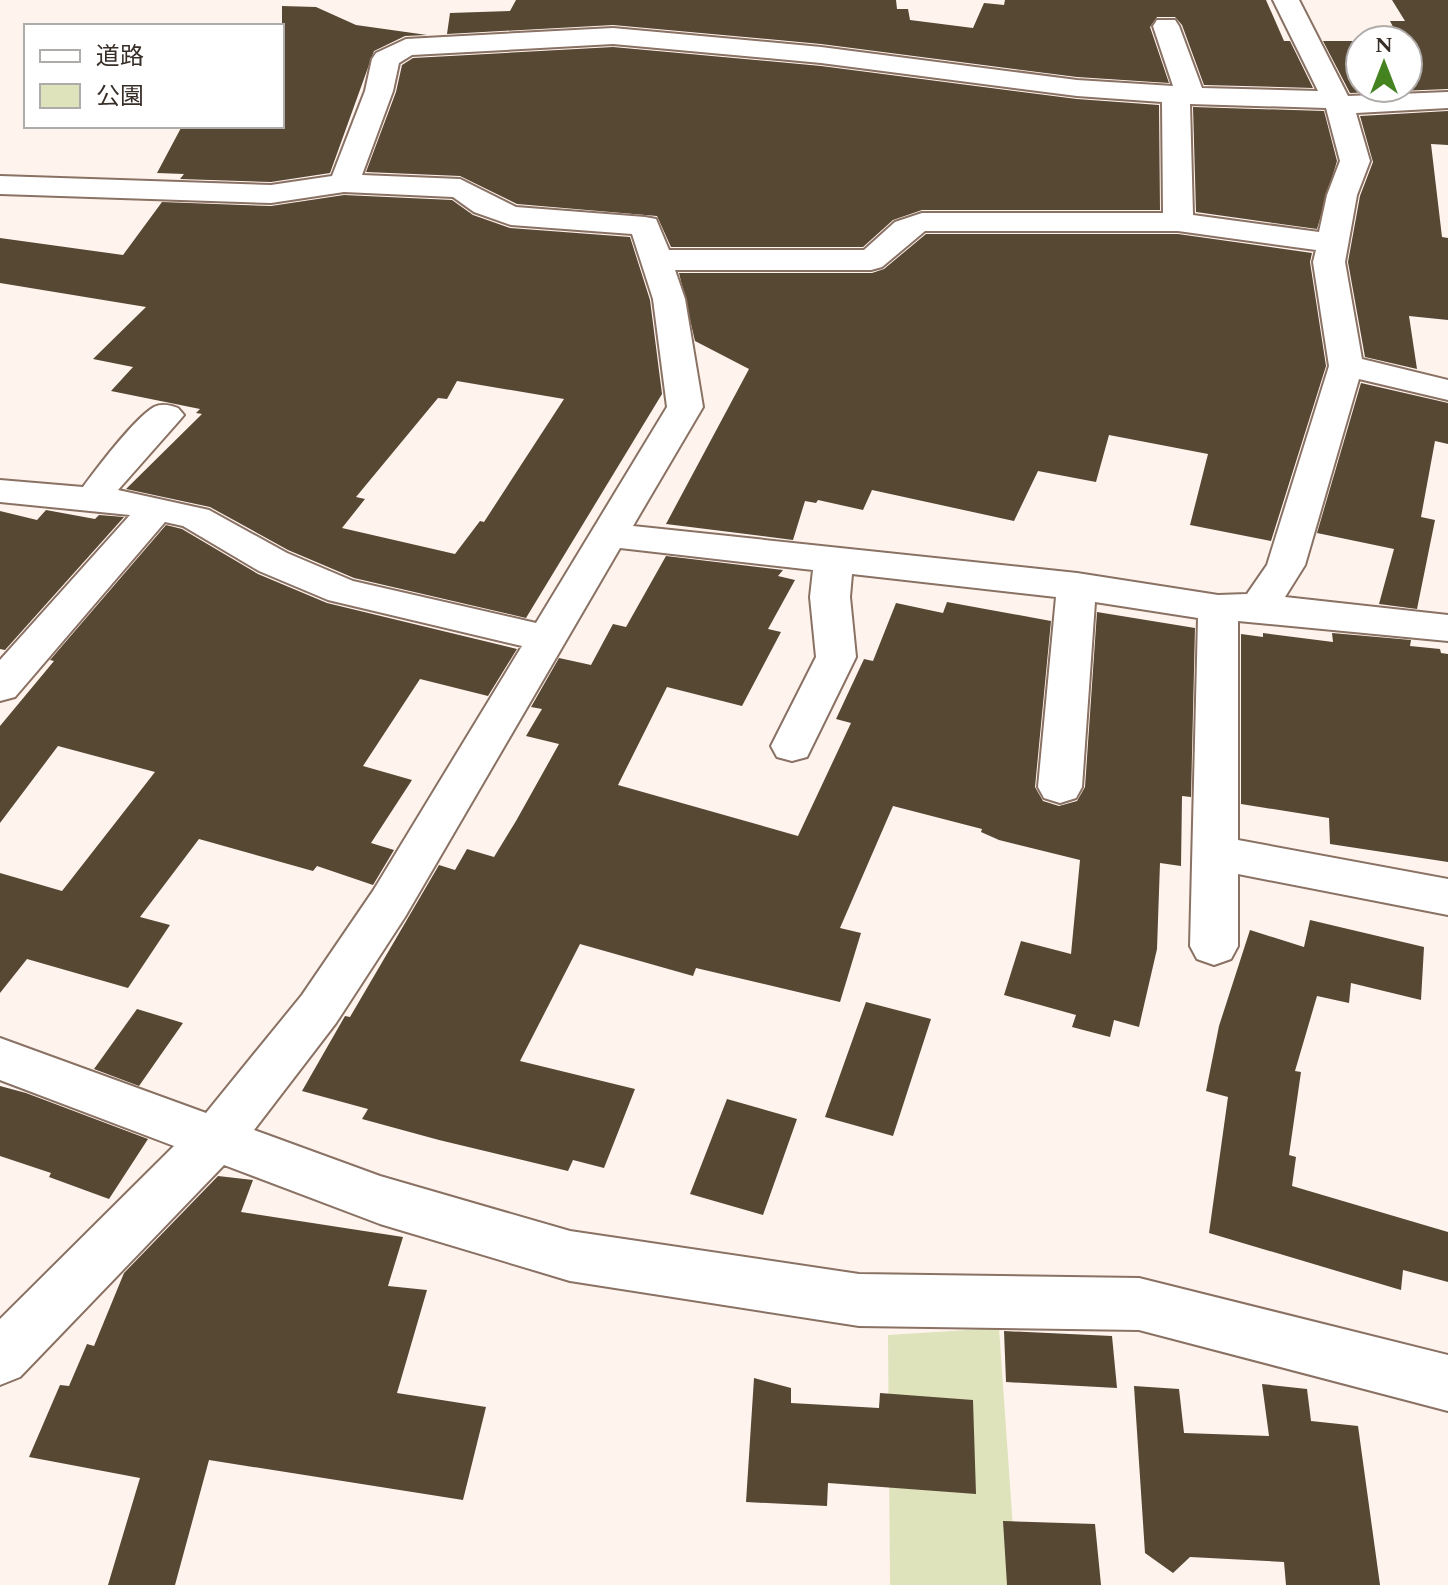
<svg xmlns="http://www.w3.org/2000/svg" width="1448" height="1585" viewBox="0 0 1448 1585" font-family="Spectral,'Noto Sans JP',serif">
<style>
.green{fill:#dfe3bc}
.building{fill:#574834;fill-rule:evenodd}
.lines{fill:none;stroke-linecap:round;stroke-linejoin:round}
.minor-casing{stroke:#897163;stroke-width:4}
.minor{fill:#fff;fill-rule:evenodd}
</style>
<rect width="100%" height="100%" fill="#fff3ed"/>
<path class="green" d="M999,1328L1017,1585H890L888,1335Z"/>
<path class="building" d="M516,0H896L897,9H908L910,20L973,28L984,3L1004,5L1005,0H1266L1284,41H1290L1313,88L1204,85L1182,25L1175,17H1157L1150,27L1169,83L1077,77L821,44L613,25L447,34L450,13L510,11Z
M1392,0H1448V89L1350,93L1323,41H1360V88H1408V40H1400L1390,21H1405Z
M282,6L316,7L356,25L427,35L405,36L374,51L330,173L271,182L180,179L184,174L157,173L182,126H282Z
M613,47L821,66L1077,99L1159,105L1160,210H922L893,220L863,247H671L657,216L517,204L460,176L366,172L396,92L402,65L413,58Z
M1193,107L1324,111L1337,161L1317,229L1196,212Z
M1448,111V145L1431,144L1442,237L1448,238V320L1409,316L1417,369L1365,357L1348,262L1360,196L1373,162L1360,116Z
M344,195L452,200L473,215L510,228L630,237L650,300L662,394L526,618L354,578L288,550L210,507L126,489L202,414L196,413L200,409L111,391L133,367L93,359L146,307L0,283V238L123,255L162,202L271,206ZM457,381L564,399L484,522L480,521L455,554L342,528L365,499L356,497L438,398L447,399Z
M926,234H1178L1312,253L1310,262L1326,366L1271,541L1190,525L1208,454L1109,435L1096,482L1038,471L1014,521L872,490L863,510L818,500L816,503L805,501L793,540L666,524L749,369L695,341L679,273H872L884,269Z
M1361,383L1448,403V444L1435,441L1421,517L1435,520L1417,609L1379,604L1394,549L1317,533Z
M46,510L95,519L99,515L124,517L5,650L0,649V511L37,520Z
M166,525L182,529L258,574L327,603L517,649L488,696L420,679L363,766L412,780L371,843L394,850L373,885L317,866L313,871L199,839L140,917L170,925L128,988L27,959L0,993V873L62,891L155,772L58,746L0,823V726L54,661L50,660Z
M666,556L783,570L778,576L795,580L768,629L781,632L742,706L667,687L618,785L798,836L851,723L836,719L864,659L873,661L896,603L943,613L947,602L1051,621L1035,787L1043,801L1059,806L1077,801L1085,787L1097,612L1195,628L1191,797L1182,796L1181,866L1160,863L1157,949L1139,1027L1114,1020L1110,1037L1072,1027L1076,1015L1004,995L1021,941L1071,954L1080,860L999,840L981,832L982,829L893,806L840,928L861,933L840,1002L696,968L693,976L580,944L520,1061L635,1089L604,1168L573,1160L568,1171L439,1140L362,1119L368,1109L302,1091L345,1016L350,1017L439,865L455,870L467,849L494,857L516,821L559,744L526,736L542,709L531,707L559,658L591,665L613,624L626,627Z
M1263,633L1333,642L1332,633L1411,640L1410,646L1440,649L1441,653L1448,654V862L1330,844L1329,818L1241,804V634L1263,637Z
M1310,920L1424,947L1421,1000L1351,983L1349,1003L1317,996L1295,1071L1301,1072L1289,1155L1296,1157L1292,1186L1448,1232V1282L1403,1270L1401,1290L1209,1233L1228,1097L1206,1091L1219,1026L1250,930L1304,947Z
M866,1002L931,1019L893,1136L825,1117Z
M137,1009L183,1023L139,1086L94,1069Z
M0,1086L26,1093L148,1139L109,1199L49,1177L51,1173L0,1156Z
M727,1099L797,1119L763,1215L690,1194Z
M218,1176L253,1180L241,1212L403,1237L388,1286L427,1290L397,1393L486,1407L463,1500L209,1460L175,1585H108L140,1478L29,1457L60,1385L69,1386L87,1344L94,1346L124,1273Z
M1004,1331L1112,1336L1117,1388L1006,1382Z
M754,1378L791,1388V1403L879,1408L880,1393L973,1400L976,1494L828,1483L827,1506L746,1502Z
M1262,1384L1307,1389L1311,1421L1358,1426L1380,1585H1286L1284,1562L1190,1557L1173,1573L1145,1553L1134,1386L1179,1389L1184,1433L1269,1436Z
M1003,1521L1095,1524L1101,1585H1007Z"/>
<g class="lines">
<g class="minor-casing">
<path id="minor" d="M1273,0H1299L1348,96L1448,92V108L1356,113L1370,161L1357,195L1345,262L1362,359L1448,380V400L1359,379L1305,565L1285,597L1448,615V641L1238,621V840L1448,879V915L1238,874V946L1231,959L1214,965L1197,959L1190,946L1198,618L1095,602L1082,787L1076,798L1060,803L1044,798L1038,787L1056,597L852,574L850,597L856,657L807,757L792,761L777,757L771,746L816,657L810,597L813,570L620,548L405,917L336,1023L254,1130L380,1176L570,1231L859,1274L1139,1278L1448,1355V1411L1139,1330L859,1326L570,1281L380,1224L224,1165L20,1377L0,1385V1319L174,1146L0,1080V1038L206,1113L302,995L373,891L522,646L328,600L259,571L183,526L165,522L15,697L0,701V660L130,515L0,502V480L83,487C97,468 135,418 154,407C162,403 170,405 178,408L184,415L178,422L118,490L209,510L287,553L353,581L536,623L667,407L653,299L632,234L511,225L474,212L453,197L344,192L271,203L0,194V176L271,185L332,176L365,91L372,59L376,53L406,39L613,28L821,47L1077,80L1173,86L1153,26L1157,20H1175L1179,26L1202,88L1318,91ZM613,44L821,63L1077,96L1162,102L1163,213H922L895,222L864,250H669L656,219L645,217L516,207L460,179L362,175L393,91L399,63L412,55ZM1190,104L1326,108L1340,161L1327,195L1319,232L1193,215ZM925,231H1178L1316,250L1313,262L1329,366L1267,565L1247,594L1218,595L1077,573L633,526L703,407L685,299L675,270H871L882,267Z"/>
</g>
<use href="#minor" class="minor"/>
</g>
<rect x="24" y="24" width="260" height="104" fill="#ffffff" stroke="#afaba9" stroke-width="2"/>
<rect x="40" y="50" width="40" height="12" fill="#ffffff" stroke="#afaba9" stroke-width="2"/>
<text x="96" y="64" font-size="24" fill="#382e28">道路</text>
<rect x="40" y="84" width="40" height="24" fill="#dfe3bc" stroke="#afaba9" stroke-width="2"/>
<text x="96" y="104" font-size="24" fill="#382e28">公園</text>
<g transform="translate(1384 64)"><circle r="38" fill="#ffffff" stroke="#afaba9" stroke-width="2"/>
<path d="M0-6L14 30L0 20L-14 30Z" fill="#458220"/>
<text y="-12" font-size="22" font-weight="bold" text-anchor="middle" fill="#382e28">N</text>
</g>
</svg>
